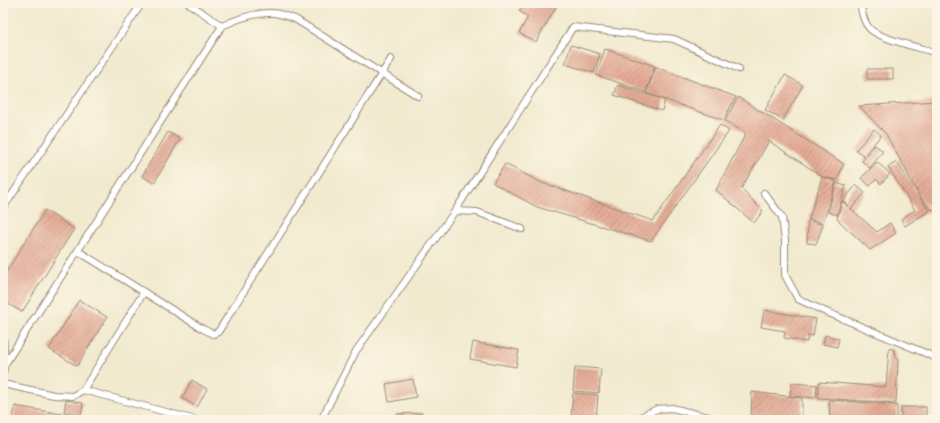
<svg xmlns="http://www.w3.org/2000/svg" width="940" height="423" viewBox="0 0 940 423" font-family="'Balsamiq Sans',sans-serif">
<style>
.building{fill:url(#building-hatch)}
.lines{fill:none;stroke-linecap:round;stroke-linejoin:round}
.service-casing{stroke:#968a76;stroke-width:8}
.service{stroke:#fff;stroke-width:6}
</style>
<defs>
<pattern id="building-hatch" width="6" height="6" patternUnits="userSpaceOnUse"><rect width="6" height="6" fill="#e4ac96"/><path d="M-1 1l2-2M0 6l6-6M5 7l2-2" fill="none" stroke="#ba8c7a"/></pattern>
</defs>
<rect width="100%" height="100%" fill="#fcf5e5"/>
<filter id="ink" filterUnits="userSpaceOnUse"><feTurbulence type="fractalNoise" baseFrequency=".025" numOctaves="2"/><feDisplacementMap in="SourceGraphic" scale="8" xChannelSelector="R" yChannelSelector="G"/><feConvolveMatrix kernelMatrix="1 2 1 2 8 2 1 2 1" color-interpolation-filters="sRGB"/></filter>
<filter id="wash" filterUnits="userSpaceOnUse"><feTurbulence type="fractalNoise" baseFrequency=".012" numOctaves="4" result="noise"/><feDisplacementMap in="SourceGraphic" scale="16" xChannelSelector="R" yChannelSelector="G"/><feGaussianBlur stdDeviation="0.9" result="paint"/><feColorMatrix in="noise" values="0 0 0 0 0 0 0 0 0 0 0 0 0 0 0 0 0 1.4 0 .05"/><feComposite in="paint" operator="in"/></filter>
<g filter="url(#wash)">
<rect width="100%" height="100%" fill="#f1eacf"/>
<g id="blocks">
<path class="building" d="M524,3H558L536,42L519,33L528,17L519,11Z
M571,45L600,54L594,73L565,64Z
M605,49L655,66L646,92L596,75Z
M656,67L736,97L723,120L646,93Z
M867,69H893V79H867Z
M785,75L803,85L783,120L765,110Z
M618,85L665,100L662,111L614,95Z
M738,97L844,164L837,180L823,177L769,141L741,189L763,211L754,223L716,190L746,133L725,121Z
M937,101V210L930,209L921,198L886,134L859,106Z
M720,125L729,131L651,241L537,207L493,183L505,164L540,182L653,221Z
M874,129L881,135L864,156L856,150Z
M168,132L180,139L154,183L142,176Z
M875,145L883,151L870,168L862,161Z
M877,162L890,174L881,184L876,179L870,186L861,178Z
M897,162L929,211L905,226L901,219L915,210L888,167Z
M822,177L836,181L823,223L809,219Z
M836,183L846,186L837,215L828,212Z
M856,185L865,193L851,209L843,201Z
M842,201L877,232L890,223L896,233L870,250L837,219Z
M45,210L74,229L22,312L3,301V277Z
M808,220L823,225L816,244L807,243Z
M79,300L107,317L77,366L49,349Z
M764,310L816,319L813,336L808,335L807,342L784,338L785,331L761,327Z
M825,335L839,339L837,347L823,344Z
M473,342L519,350L516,367L470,359Z
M889,348L894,350L898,361L896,403L818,398L819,382L886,387Z
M575,367L601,369L599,393L573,391Z
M413,379L416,397L389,402L386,384Z
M192,380L207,389L197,407L182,398Z
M792,383L817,385L816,398L790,396Z
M752,392L802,398V420H751Z
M573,393L598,395L596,420H571Z
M66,400L83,403L81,415L64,412Z
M829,400L897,405V420H830Z
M15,406L91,419V420H24L13,418Z
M901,407H926V419H901Z
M422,413L423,420H397V414Z"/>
</g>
</g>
<g filter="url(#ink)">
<use href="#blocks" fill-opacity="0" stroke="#968a76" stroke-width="1"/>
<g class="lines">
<g class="service-casing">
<path id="service" d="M188,3L222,26
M860,3C862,12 863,22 870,29C880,39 921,48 937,53
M764,193L782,217L785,240V275L798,299L824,311L937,358
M3,208L142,3
M455,211L477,212L522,229
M78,251L203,329L213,334L218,332L391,59
M3,335L5,364
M3,373L5,364L222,26C237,19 256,12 273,13C280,13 288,17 295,19L418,96
M3,384L54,395L73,396L83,390L144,292
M83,390L196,420
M321,420L356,351L455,211L573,27L674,39L739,69
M634,420L657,409L672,408L720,420"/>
</g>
<use href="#service" class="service"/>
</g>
</g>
<rect width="940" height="423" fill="none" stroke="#fcf5e5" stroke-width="16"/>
</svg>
